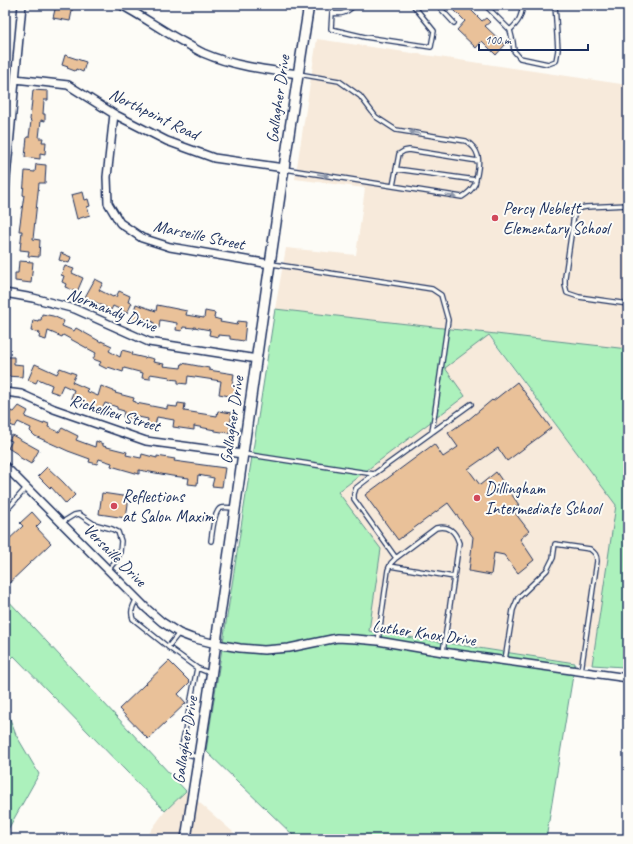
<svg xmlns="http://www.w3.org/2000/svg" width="633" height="844" viewBox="0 0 633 844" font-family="Caveat,sans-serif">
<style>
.built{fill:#f7eadb}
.green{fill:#acf1bc;stroke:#64908d}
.building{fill:#e9c199;stroke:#1b2f5e}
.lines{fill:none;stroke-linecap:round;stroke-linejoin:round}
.service-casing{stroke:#1b2f5e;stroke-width:6}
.minor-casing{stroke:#1b2f5e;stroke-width:10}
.tertiary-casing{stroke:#1b2f5e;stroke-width:12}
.service{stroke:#fdfcf7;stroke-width:3.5}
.minor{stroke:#fdfcf7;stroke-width:7}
.tertiary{stroke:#fdfcf7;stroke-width:9}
.oneway{fill:#8c96aa}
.poi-dot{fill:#d1495b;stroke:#fdfcf7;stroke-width:1.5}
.labels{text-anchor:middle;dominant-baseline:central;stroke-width:4;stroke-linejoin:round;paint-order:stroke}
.street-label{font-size:17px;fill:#1b2f5e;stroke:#fdfcf7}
.poi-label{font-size:17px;fill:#1b2f5e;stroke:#fdfcf7;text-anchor:start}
</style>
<rect width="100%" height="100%" fill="#fdfcf7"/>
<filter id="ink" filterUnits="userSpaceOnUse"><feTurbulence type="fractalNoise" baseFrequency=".025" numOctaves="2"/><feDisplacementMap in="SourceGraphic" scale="8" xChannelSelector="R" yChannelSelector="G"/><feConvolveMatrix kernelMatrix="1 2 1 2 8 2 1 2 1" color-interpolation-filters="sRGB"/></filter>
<g filter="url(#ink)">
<path class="built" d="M317,39L628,85V349L275,309L286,248L356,255L365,188L295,179Z
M488,335L616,505L592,665L369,631L381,549L338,492L465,396L444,368Z
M186,791L241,839H145L165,811Z"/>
<path class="green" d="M275,309L628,349V642L624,667L592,665L616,505L489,335L445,368L465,396L338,492L381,549L369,631L575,663L546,839H297L206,751Z
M5,597L186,791L165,811L14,656L5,665Z
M5,706L16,735L39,774L6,833Z"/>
<path class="building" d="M56,5L64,6V5L73,6L70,21L53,18Z
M457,5H466L482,21L486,18L490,22L485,26L505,45L496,55L482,41L476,48L457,30L465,21L453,9Z
M65,55L86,62L83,72L76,69L75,71L67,68L68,67L62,65Z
M33,90L48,91V100H44L43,114H45V121L41,120L39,138H43L42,142H46L45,154L40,153V159L25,157L27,137H29L31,121L30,120Z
M36,164L46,165L45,183H39L33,239L40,240L39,257L28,256L29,251L20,250L22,231H19L24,195H23L25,171L35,172Z
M83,192L85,200L88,199L90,206L87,207L90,215L77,219L71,195Z
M61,253L71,257L69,263L59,260Z
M19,261L33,262L31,283L15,281V273H18Z
M65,266L74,269L72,273L83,278L77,292L65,287L66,284L62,282L64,276L61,275Z
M95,279L103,283L99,290L113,297L114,296L116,297L119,291L130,296L128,302L132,303L127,313L113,306L111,310L85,297Z
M136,304L156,311L157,305L187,311L186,315L204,318L205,311L215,313L214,318L221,320L220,322L237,325L238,321L246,322L244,341L230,339V336L218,335V337L209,335L210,330L194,327V328L183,327L182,331L176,330L177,323L160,320L159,328L153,327L154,322L142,318L140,323L131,320Z
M42,314L53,316L64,321L62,326L74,331L76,328L101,342V341L112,346L109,351L120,357L122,350L133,353L132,355L145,358L146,357L154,359L153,362L164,364L163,366L181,368L182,363L209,368V370L215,371L234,374L232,386H237L235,397L219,394L221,381L188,376L187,384L178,383V380L169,379L170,377L150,374V379L142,378L143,373L124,368L123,372L108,367L107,369L99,365L101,362L93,359L96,353L63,335L62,337L48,331L46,340L39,338L40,333L31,331L33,320L38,321V320H41Z
M6,357H14V364L23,365L22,377L5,376Z
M35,364L57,374L60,368L76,374L72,382L88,389L86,391L98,396L101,386L116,392L115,393L134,398L133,401L136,402V403L167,409V406L177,407L178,403L185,404L184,411L217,416L218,411L232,413L229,433L215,431V430L194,426V430L173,427L174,420L157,417L155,425L147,424L148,419L133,416L132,419L123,417L124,411L117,409V407L105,403L102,410L71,398L74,390L63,385L59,394L50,391L52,385L38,379L36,383L28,380Z
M517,382L551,428L507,461L498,448L468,469L480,485L496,472L519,505L512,509L529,531L520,539L534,560L518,573L504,555L494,553L491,575L469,571L473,537L448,503L398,540L365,495L434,444L443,457L458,447L448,433L468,419V420L492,400L493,401Z
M19,406L28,411L25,417L43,424L44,422L49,424L48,427L59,432L62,428L78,436L76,440L95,447L96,441L103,444V446L127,452L126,455L141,458L142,454L157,458V456L175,459L174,461L225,468L222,487L212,486L214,478L198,475L197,485L188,484L189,478L172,476L139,470V474L111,466L112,463L99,459L97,464L89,462L90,459L68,451L35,436L30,431L31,428L18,422L15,427L10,425L11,422L8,417L11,411L14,412Z
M12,435L39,450L31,464L19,457V455L8,448L12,441L9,440Z
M47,467L63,482L75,495L66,504L51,487L50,488L38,476Z
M102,493L129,497L126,518L99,514Z
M32,512L41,522L36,527L51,543L5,587V543L23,526L20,523Z
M169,661L190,682L178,694L186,703L148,739L119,709Z"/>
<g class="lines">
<g class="service-casing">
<path id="service" d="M355,5C346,12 344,15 332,13L331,29L365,37L431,47L434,31L413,5
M441,5V9L454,23
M485,5L510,30L513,42L514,51L520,58L548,64L556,61L558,50L555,5
M332,13L333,5
M510,30C519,22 521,17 523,5
M285,169L462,197C467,194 472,190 475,184C476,181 476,177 477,175C480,160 480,150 466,141L396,130L376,117L360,96L339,81L299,74
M396,169L476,180
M393,186L399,154L404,151L409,150L478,161
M628,205L586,207L576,209L574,215L565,277V285L567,293L579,297L628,304
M272,264L432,289L441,295L448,320L432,432
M244,454L374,474
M5,512L26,488
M61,523L74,515L79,514L94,524L112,529L118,532L121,541L120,552L118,558L108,570
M211,541C212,534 214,510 221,508C225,507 230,508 234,508
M396,558L354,499V494L356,488L374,474L471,404
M390,566L454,577
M137,598C133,606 130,611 133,619L168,647L197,668L212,674
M378,641L388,570L391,563L396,558L436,528C449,525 455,531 459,543L443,652
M168,647L179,633
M505,660L513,610L518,598L547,570L553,558L555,544L590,549C595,553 597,555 597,561L581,671
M197,668L182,746C183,754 191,755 197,757"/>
</g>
<g class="minor-casing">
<path id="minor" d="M121,5C144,17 164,32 187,44C192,47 197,50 203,53C233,66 266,70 298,74
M15,79L68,85L114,114L167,141L214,158L284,168
M114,114L107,177L108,203L120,223L142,238L170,247L270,264
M5,189L22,5
M5,293L33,298L75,309L149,342L257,359
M5,392L21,394L54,409L146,441L243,454
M5,466L147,609L162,622L179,633L192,638L216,644L240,648L264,650L289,648L337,638L356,639L378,641L443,652L628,678"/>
</g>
<g class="tertiary-casing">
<path id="tertiary" d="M186,839C196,773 207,708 216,642C247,430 275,217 309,5"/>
</g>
<use href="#service" class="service"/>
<use href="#minor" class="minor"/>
<use href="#tertiary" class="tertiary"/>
</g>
<defs><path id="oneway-solid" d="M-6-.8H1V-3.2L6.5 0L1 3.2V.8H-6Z"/></defs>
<g class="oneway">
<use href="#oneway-solid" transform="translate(415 133) rotate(-170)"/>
<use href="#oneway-solid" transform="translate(323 175) rotate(9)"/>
<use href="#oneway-solid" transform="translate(451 196) rotate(9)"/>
</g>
</g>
<g class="poi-dot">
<circle cx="495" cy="218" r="4"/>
<circle cx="477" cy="498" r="4"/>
<circle cx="114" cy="506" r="4"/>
</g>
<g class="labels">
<g class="street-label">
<text transform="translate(278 99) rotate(-82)">Gallagher Drive</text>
<text transform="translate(154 114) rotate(26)">Northpoint Road</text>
<text transform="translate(199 235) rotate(12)">Marseille Street</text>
<text transform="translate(112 310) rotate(21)">Normandy Drive</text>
<text transform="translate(115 413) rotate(17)">Richellieu Street</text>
<text transform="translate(232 420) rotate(-82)">Gallagher Drive</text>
<text transform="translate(115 555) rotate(45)">Versaille Drive</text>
<text transform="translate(424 633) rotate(8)">Luther Knox Drive</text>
<text transform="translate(185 740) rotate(-81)">Gallagher Drive</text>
</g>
<g class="poi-label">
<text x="503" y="208">Percy Neblett<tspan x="503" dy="20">Elementary School</tspan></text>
<text x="485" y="488">Dillingham<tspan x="485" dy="20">Intermediate School</tspan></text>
<text x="122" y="496">Reflections<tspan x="122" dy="20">at Salon Maxim</tspan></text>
</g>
</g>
<rect width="633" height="844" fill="none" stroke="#fdfcf7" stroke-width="20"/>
<rect x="10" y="10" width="613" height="824" fill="none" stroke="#1b2f5e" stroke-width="1.5" filter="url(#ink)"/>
<path d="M479 44v6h109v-6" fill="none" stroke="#1b2f5e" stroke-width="2"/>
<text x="485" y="44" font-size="12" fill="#1b2f5e" stroke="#fdfcf7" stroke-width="3" paint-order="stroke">100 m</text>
</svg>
